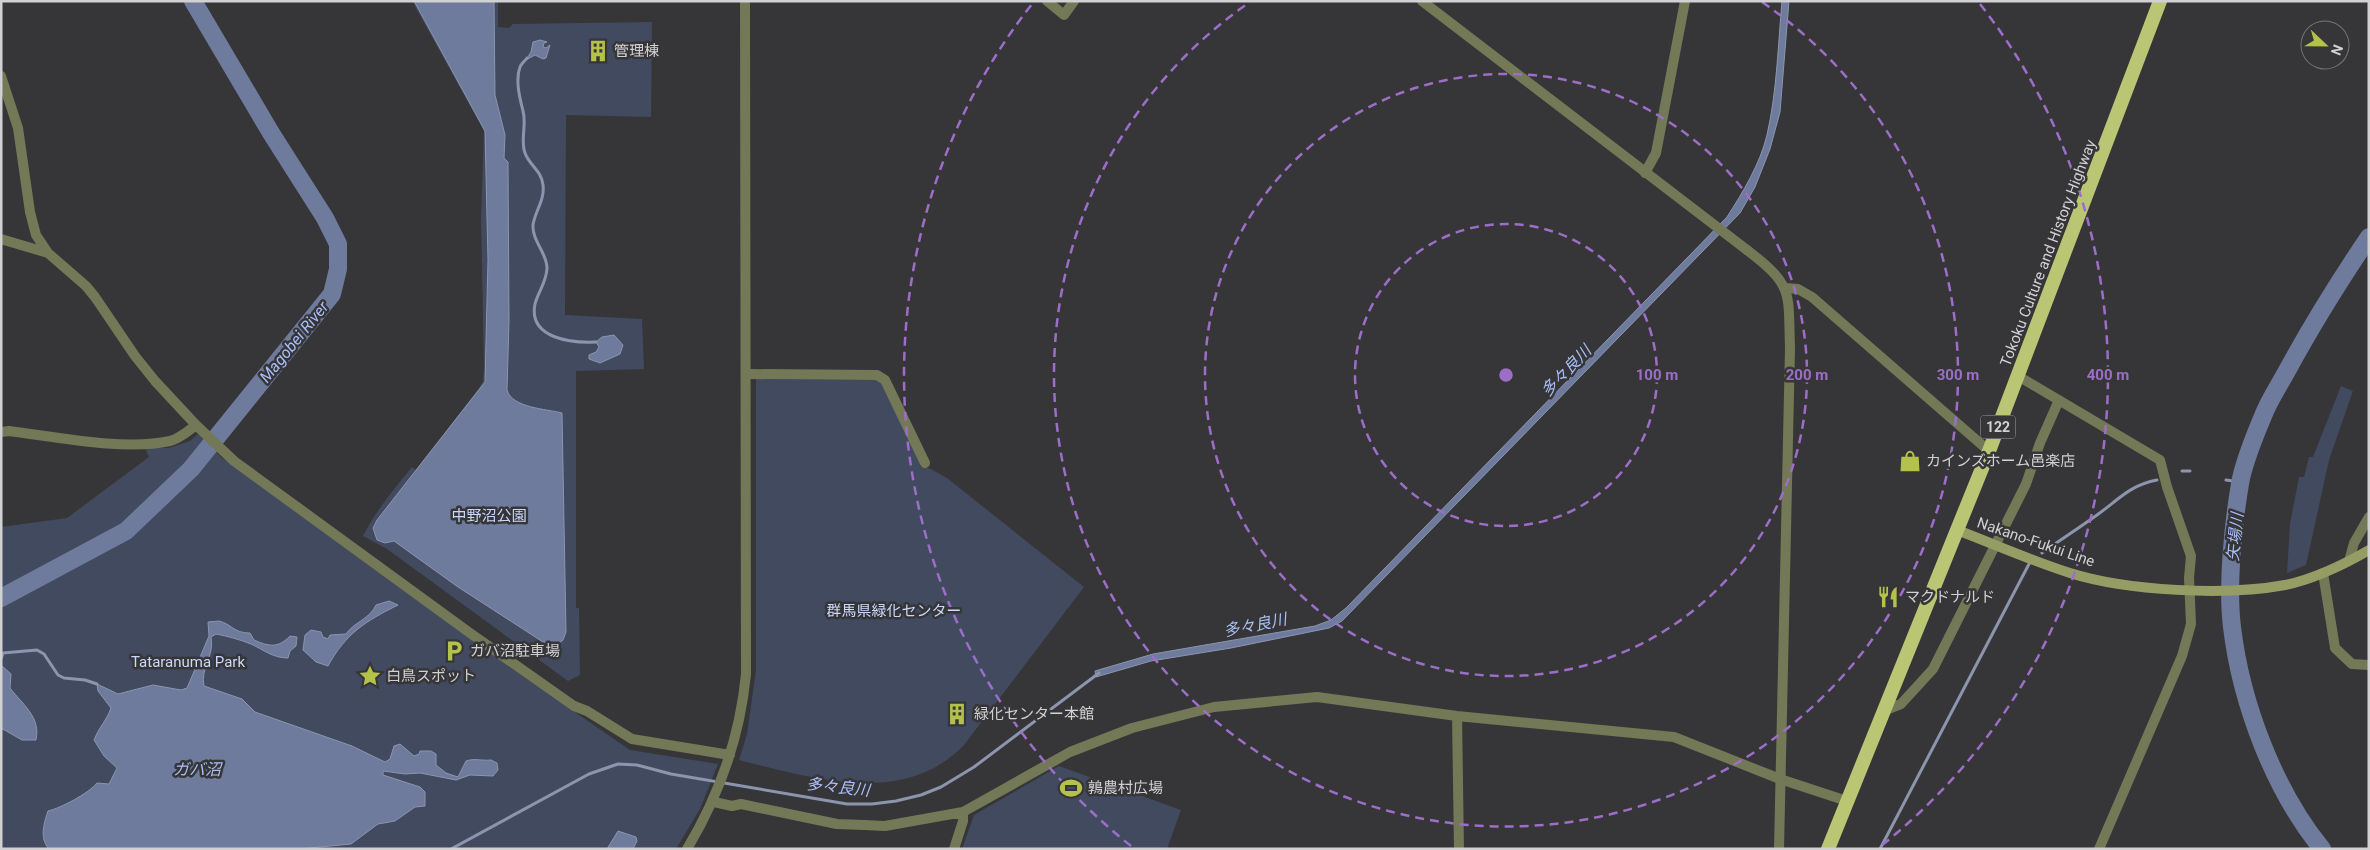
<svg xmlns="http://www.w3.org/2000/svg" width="2370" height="850" viewBox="0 0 2370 850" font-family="Roboto,'Noto Sans JP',sans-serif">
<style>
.green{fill:#424a60}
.water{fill:#6e7b9d;stroke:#8c95ad}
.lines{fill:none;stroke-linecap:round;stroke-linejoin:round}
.stream{stroke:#8c95ad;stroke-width:3}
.river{stroke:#6e7b9d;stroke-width:18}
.minor{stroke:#737956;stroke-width:10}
.tertiary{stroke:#737956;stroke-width:10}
.secondary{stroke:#959d65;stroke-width:10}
.trunk{stroke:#bbc674;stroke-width:14}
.ring{fill:none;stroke:#9d6ec7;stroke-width:2.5;stroke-dasharray:9 6}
.labels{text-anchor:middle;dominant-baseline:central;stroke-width:5;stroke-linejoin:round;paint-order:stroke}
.shield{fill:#363639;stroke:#a2a2a5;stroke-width:1}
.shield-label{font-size:14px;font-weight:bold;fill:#d1d1d3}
.poi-label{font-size:15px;fill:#d1d1d3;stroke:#363639;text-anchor:start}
.street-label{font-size:15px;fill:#d1d1d3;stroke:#363639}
.park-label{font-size:15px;fill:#cad8fb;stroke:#363639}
.water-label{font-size:16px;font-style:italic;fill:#aabef8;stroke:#363639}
.centre{fill:#9d6ec7;stroke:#363639;stroke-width:2.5}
.ring-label{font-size:15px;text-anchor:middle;font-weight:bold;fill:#9d6ec7;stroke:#363639;stroke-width:5;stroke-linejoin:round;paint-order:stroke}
</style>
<rect width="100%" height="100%" fill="#363639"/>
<path class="green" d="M412,1H498V27L509,28L513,24L652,22L651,117L566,115L565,315L642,319L644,369L576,371V608H579L580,675L568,681L387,549L363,536C376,510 394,489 412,467L416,470L479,388L483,381L484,369L481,217L484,131Z
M756,379L876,380L882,383L920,458V466L931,469L947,478L1084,587L964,745C903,808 812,778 739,760L747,734L756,670Z
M2341,386L2353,391L2329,460L2306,565L2287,573L2290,524L2299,477H2304L2309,457H2313Z
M198,434L221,457L524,677L630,750L718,764L700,809L676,849H1V527L67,518L149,457L145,448H169L190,441Z
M1059,766L1181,810L1167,849H962L974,815Z"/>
<path class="water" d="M414,1H494L495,95L505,135L504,158L508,162L509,321L507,390C512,408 547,409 562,413L566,632L563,640L557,645L543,642L458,587L394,541L385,543L377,540L373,528L377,520L485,382L488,260L485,131Z
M1782,1H1789L1780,112L1770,149L1755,187L1740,213L1342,621L1329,628L1231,648L1151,661L1096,677L1095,671L1153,654L1315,626L1331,620L1346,608L1727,217C1743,192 1760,164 1767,135C1777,91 1778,45 1782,1Z
M540,40L547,42L544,43L543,47L546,48L550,45L546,58L543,59L535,55L526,60L531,52L533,42Z
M614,335L623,345L620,354L600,363L589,359V355L596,352L599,347L596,342L602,337Z
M389,601L398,605C366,621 346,633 328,666L316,662L303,650L305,635L311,630L321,632L323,637L328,639L330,635L346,634C354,622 370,619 376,605Z
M219,621C232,624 233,633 250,633L254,640C270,647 278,648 290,636L297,637L296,646L290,651L288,658C273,658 264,650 251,644C241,640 227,636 216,634L211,637C215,655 200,669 204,686L242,699L255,712L352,746L385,762L390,759L394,746L400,744L414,756L419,754L420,751H431L436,754V765L446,773L458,777L466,761C474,758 482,761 491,760L497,763L498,770L493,776L470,775L456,780L420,773L405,774L383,771V775L420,787L425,792V806L415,807L395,821L378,824L351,844L300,849H49C39,838 44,823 48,811C61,808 89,793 97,783L109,784L117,768L104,756L94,740C99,727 107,720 111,708L98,691L97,684L118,694L153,685L181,690L187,688L209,636L208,622Z
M1,665L11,674L10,688C23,705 41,717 36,740H22L1,728Z
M618,831L636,837L637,841L633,849H607Z"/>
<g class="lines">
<path class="stream" d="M527,58C525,61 521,64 520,67C515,80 520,99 523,111C527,124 520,140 525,153C529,165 542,171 543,185C545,200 535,211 533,225C532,241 547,253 547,268C547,281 538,292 535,304C528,339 572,343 596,342
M2182,471H2190
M2226,480L2240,482
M2042,553C2060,540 2079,528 2097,515C2118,500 2130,485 2157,480
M1,659L3,653L37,650L44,654L58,675L64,678L85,680L97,684
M451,849L589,774L618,764L637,765L671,774L847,804H872L896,801L921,795L941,787L974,767L1099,673
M1880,849L2029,564"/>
<path class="river" d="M1,598L126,531L191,469L332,294L338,269V244L325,218L271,133L193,1
M2322,849C2274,790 2241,703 2232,627C2227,586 2233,525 2240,484C2243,464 2255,435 2263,416C2269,400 2280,384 2288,369C2313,323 2340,280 2369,237"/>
<path class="minor" d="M1047,1L1064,15L1074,1
M1422,1L1747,250
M1,76L18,128L30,212L36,235L48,253L86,286L95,297L135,356L155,381L196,425L234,461L470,633L574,706
M1645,173L1656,153L1685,1
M1,239L48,253
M1786,288L1798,289L1812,297L1989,451
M746,374L877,375L885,380L925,463
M2018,376L2160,460L2167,487L2191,556L2189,578L2191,624L2182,656L2099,849
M1,432L9,431C56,437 125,451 170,441C179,439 188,431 196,425
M2349,561L2354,543L2369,517
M2323,573L2335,648L2352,664L2369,665
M1883,711L1901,704L1933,669L2026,484L2040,443L2059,400
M1457,716L1459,849
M714,802L732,806L741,804L837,824L864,825L885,826L963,812L1070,752L1132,728L1214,707L1317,697L1457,716L1674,737L1780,779L1847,801
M954,849L963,821V812"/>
<path class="tertiary" d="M1747,250C1794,286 1788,291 1790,348L1779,849
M574,706L587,711L632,739L730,755
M687,849C720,794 740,737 746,674L745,1"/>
<path class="secondary" d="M1957,530C1994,544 2032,561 2070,573C2127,591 2226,596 2285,585C2314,579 2343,565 2369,550"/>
<path class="trunk" d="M1828,849L1989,451L2160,1"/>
</g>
<g class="ring">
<circle cx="1506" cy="375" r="151"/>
<circle cx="1506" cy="375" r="301"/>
<path d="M1762 2A452 452 0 1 1 1250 2"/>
<path d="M1131 846A602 602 0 0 1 1032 4M1980 4A602 602 0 0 1 1881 846"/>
</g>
<defs>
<g id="building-bare" transform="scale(1.725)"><path d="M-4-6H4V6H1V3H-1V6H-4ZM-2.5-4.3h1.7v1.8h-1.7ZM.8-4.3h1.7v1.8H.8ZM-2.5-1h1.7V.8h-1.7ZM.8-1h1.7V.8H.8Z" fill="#b4c24a" stroke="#363639" stroke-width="2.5" paint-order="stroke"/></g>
<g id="shop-bare" transform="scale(1.725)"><path d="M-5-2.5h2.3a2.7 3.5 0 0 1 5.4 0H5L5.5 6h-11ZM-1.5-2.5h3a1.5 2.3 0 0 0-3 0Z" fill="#b4c24a" stroke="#363639" stroke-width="2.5" paint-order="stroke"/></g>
<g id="restaurant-bare" transform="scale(1.725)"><path d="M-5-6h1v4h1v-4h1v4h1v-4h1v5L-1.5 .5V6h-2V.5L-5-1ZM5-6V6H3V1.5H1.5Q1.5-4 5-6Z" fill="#b4c24a" stroke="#363639" stroke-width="2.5" paint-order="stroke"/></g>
<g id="parking-bare" transform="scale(1.725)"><path d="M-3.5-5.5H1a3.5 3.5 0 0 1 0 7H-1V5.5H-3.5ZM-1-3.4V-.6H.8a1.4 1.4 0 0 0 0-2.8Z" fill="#b4c24a" stroke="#363639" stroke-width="2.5" paint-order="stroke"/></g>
<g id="sight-bare" transform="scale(1.725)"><path d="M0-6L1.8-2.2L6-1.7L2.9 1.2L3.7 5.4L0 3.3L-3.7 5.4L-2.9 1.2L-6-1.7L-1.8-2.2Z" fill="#b4c24a" stroke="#363639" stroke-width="2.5" paint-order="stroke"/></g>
<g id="stadium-bare" transform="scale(1.725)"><path d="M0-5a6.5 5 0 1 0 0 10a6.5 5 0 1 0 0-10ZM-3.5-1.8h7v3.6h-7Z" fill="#b4c24a" stroke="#363639" stroke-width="2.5" paint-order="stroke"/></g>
</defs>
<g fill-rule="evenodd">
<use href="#building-bare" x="598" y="51"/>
<use href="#shop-bare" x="1910" y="461"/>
<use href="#restaurant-bare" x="1888" y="597"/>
<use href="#parking-bare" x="454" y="651"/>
<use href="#sight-bare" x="370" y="676"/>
<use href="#building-bare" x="957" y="714"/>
<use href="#stadium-bare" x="1071" y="788"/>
</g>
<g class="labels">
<rect class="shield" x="1980.5" y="415.5" width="35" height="23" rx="4"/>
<g class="shield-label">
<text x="1998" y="427">122</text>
</g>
<g class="poi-label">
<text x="614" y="51">管理棟</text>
<text x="1926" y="461">カインズホーム邑楽店</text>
<text x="1905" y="597">マクドナルド</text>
<text x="470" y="651">ガバ沼駐車場</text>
<text x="386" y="676">白鳥スポット</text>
<text x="974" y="714">緑化センター本館</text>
<text x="1088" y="788">鶉農村広場</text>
</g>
<g class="street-label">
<text transform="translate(2048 253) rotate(-69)">Tokoku Culture and History Highway</text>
<text transform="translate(2036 542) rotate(19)">Nakano-Fukui Line</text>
</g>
<g class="park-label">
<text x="489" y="516">中野沼公園</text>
<text x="894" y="611">群馬県緑化センター</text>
<text x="188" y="662">Tataranuma Park</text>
</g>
<g class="water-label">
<text transform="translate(294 342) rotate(-51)">Magobei River</text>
<text transform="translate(1566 371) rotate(-46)">多々良川</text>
<text transform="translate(2235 537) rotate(-84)">矢場川</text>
<text transform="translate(1255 625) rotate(-11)">多々良川</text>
<text x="197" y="769">ガバ沼</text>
<text transform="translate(838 787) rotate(6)">多々良川</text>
</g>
</g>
<circle cx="1506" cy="375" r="8" class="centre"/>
<g class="ring-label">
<text x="1657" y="380">100 m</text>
<text x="1807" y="380">200 m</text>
<text x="1958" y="380">300 m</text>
<text x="2108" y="380">400 m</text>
</g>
<rect width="2370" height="850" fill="none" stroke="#d1d1d3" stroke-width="5"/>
<g transform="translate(2325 45) rotate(112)"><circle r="24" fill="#363639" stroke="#747477"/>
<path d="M0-4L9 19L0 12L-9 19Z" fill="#b4c24a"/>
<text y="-8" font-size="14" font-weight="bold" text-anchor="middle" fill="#d1d1d3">N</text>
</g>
</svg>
